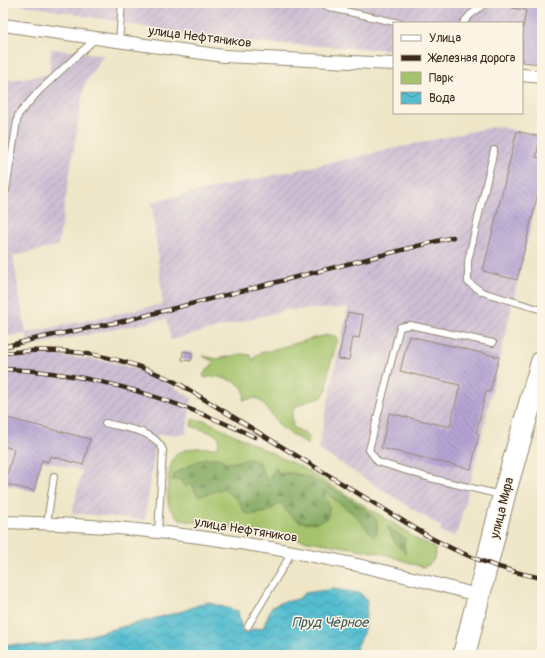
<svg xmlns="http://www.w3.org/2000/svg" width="545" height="658" viewBox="0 0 545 658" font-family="Pangolin,sans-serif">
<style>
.industrial{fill:url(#industrial-furrows)}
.green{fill:#a4c36c;stroke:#707645}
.forest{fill:url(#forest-firs);stroke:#5f6a3f}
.water{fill:url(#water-waves);stroke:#487477}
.building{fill:url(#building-back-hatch)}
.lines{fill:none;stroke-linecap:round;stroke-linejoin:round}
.lane-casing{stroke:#948872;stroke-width:8}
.street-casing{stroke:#948872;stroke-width:14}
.highway-casing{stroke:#948872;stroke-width:24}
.lane{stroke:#fff;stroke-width:6}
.street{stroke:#fff;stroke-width:12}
.highway{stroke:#fff;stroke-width:22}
.rail-casing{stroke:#3b2a1e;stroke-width:4.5}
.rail{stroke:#fcf5e5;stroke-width:3;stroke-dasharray:9;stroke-linecap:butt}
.labels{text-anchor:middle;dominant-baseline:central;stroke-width:3;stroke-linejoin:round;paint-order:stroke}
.street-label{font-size:13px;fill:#3b2a1e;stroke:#fcf5e5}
.water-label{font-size:14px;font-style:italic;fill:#445d5c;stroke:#fcf5e5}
</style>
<defs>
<pattern id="industrial-furrows" width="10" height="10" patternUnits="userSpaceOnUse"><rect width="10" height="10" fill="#ccbed3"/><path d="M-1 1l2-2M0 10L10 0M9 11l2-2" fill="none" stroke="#b0a3b5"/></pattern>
<pattern id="forest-firs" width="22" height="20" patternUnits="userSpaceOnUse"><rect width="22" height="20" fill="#83a960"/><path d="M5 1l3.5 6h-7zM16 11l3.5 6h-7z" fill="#6c8a4f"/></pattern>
<pattern id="water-waves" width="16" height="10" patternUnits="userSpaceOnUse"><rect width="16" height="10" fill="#54bdd0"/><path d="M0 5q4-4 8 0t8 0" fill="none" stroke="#479aa8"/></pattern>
<pattern id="building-back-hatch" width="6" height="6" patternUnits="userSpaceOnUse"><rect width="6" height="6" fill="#b6a4d4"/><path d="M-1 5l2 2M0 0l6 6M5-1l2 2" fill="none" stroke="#9586ab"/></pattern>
</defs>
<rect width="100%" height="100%" fill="#fcf5e5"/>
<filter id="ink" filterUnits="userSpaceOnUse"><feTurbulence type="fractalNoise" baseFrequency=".025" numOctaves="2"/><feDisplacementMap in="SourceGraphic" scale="8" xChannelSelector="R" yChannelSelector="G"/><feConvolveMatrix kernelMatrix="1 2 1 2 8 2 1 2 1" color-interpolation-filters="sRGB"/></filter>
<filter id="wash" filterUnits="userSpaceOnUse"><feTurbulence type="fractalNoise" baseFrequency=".012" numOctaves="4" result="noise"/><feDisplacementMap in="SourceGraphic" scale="16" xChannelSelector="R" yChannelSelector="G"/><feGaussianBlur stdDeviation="0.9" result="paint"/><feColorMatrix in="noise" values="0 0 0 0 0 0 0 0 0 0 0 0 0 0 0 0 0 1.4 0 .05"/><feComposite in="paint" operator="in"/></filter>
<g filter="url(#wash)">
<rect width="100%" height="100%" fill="#eee6c7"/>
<path class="industrial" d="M13,3H542L522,62V23H394V50L203,40L130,24Z
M51,49L103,55L84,86L58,246L13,256L26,333L163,304L152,202L496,126L541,137L536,157L542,159V177L473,472L458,529L454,536L440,532L441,527L318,449L348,308L286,310L171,340L166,319L29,346L26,334L3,337V81L49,74Z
M50,354L110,362L140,370L167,383L192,398L186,434L157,435L145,520L72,513L82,471L42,460L34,491L3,483V358Z"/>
<path class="green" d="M328,335L335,336L338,340L329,368L327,389L321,398L312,399L295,407L292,414L293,427L306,434L309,438L308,445L281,427L261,401L257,398L243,400L245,395L243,388L236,382L215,376L205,378L203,375L214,362L203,356L217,359L242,354L250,355L254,361L255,356C262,351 267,352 275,349C293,345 310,338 328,335Z
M192,419L206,421L305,469L409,533C416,543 429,540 436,551L433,561L429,565L422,567L381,553L182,520C176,516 172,513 169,506C166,496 168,463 176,455C186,446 204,448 216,448L219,443V437L212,433L191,426Z"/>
<path class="forest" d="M208,458H217L230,463L249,459L258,462L267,481L276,468L279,474C306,467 348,499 371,513L377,521V534L374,537L355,515L323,491L329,506L328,518C320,524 302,525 294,518C288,514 285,508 281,503L267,512L249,515C240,510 242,504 237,499C232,495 228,494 224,488L201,496L197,495L193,486L188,484L185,488L180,479L172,480L175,473C186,468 196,460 208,458Z
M387,526L405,539L404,547L406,554L394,542Z"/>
<path class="water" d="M333,589L360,593L367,600C366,613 366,625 362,636C359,644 356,647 356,655H3V644L38,646L83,637L183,611L206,602L238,611L242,631L247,633L253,629L263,628L271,608L279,603L298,599L305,593Z"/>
<g id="blocks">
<path class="building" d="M513,3H542V64L522,62V33L526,10L512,8Z
M517,131L541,137L536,157L542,159V177L517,280L483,271Z
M348,312L363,315L359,338L353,337L349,360L338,359Z
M409,336L499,357L490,392L486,391L476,433L479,434L471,469L381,448L389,413L450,427L460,385L400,371Z
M183,351L193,353L191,361L182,360Z
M3,417L90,439L83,465L50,456L48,462L42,460L34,491L5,484L14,449L3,446Z"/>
</g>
</g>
<g filter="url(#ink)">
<use href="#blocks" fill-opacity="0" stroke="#948872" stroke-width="1"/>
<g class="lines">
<g class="lane-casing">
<path id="lane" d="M321,3L331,8L399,23
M463,23L470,15L486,3
M119,41L122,3
M494,150L468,261V282L482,292L542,310
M3,193L6,190L18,115L39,91L95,39
M493,343L410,325L400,327L369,450L378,462L430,478L501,495
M105,423C124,428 155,430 163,450L158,532
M47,523L54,476
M248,626L292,552"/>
</g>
<g class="street-casing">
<path id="street" d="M3,25L224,56L394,64
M522,75L542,77
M3,522C165,525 325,552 480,596"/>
</g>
<g class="highway-casing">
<path id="highway" d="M464,655L504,495L542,362"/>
</g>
<use href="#lane" class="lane"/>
<use href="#street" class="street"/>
<use href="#highway" class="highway"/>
<g class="rail-casing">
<path id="rail" d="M3,347L34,339L124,321L453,237
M3,353C66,345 125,355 181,385L431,538C465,556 503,571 542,578
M3,369C93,372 174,399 255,437"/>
</g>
<use href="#rail" class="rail"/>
</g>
</g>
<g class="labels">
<g class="street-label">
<text transform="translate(200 37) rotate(7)">улица Нефтяников</text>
<text transform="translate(502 508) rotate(-76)">улица Мира</text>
<text transform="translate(246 530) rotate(9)">улица Нефтяников</text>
</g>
<g class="water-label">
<text x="330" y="622">Пруд Чёрное</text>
</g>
</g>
<rect width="545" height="658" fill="none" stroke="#fcf5e5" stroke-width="16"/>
<rect x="393" y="22" width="130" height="92" fill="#fcf5e5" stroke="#afa495"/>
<rect x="401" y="35" width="20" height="6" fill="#ffffff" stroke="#afa495"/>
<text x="429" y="42" font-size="12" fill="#3b2a1e">Улица</text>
<rect x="401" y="55" width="20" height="6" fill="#3b2a1e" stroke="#afa495"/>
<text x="429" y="62" font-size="12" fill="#3b2a1e">Железная дорога</text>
<rect x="401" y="72" width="20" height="12" fill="#a4c36c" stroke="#afa495"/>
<text x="429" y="82" font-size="12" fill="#3b2a1e">Парк</text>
<rect x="401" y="92" width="20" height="12" fill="url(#water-waves)" stroke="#afa495"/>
<text x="429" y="102" font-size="12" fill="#3b2a1e">Вода</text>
</svg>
